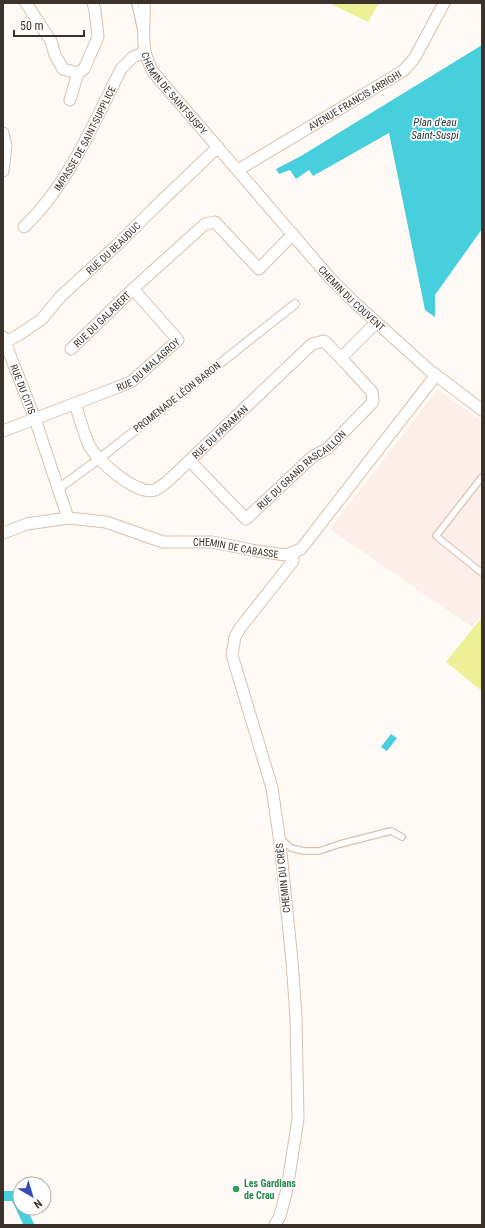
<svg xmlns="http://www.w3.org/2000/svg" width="485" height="1228" viewBox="0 0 485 1228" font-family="'Roboto Condensed',sans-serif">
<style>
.industrial{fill:#fdeee9}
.green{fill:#edf094}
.water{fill:#48cfdd}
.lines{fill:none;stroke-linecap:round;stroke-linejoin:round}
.canal{stroke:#48cfdd;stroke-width:10}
.service-casing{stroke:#d8c1ae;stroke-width:8}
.pedestrian-casing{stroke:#d8c1ae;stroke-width:10}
.minor-casing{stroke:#d8c1ae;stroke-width:13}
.service{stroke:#fff;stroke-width:5.5}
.pedestrian{stroke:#fff;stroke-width:8}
.minor{stroke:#fff;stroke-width:11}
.leisure-dot{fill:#2e9e5b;stroke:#fff;stroke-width:1.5}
.labels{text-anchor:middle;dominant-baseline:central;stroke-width:3.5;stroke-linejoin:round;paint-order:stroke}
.street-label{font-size:10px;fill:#3b322b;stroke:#fff}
.leisure-label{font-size:10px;font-weight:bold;fill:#27864d;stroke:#fff;text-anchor:start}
.water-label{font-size:11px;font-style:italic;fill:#1b3235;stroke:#fff}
</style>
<rect width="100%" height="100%" fill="#fffaf6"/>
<path class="industrial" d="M438,389L482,422V614L472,627L330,529Z"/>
<path class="green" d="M329,3H379L368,22Z
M482,617V691L446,662Z"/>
<path class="water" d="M482,45V229L435,295V317L425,310L389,133L313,176L309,170L296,179L290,170L279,174L276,169L301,156Z
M391,734L397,738L387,751L381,747Z"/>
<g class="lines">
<path class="canal" d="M3,1196H15L20,1206
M21,1208L29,1225"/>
<g class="service-casing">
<path id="service" d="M135,3L140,26
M482,477L436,536L482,573
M281,839L291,848L304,851H319L340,844L391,831L402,837"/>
</g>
<g class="pedestrian-casing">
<path id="pedestrian" d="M58,489L99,459L295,304"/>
</g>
<g class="minor-casing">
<g id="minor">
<path d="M26,3L51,41L55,55L63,69L78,73L84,69L98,37L95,10L93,3"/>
<path id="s1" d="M144,3C145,18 142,36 145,51C146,58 150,65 153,72L330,278L353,301L428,369L482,410"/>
<path d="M70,100L78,73"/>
<path d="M3,133L6,146L3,171"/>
<path id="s2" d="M238,170L403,71L414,59L444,3"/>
<path id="s3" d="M24,227C68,185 94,123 121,69L133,57L145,52"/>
<path id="s4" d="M3,337L35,419L68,518"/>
<path id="s5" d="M3,344L23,332L42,319L60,297L117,245L152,210L218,147"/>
<path id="s6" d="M71,349L133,289"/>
<path id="s7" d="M75,404C80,418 83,432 89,445C97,461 137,496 155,490C159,488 164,484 168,481L312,344L324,341L341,358L376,323"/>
<path id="s8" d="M3,431L131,382L178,340L133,289L205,224L215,222L259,269L293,234"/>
<path id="s9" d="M190,461L246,519L312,457L328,448L373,402L372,392L341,358"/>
<path id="s10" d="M3,533L27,524L68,518L106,522L163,542H212L257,551L286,555L301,549L436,375"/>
<path d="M275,1225L280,1216L287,1189L298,1119L296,1017L292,961L280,843L272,788L232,655L235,637L240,628L293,561V553"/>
</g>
</g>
<use href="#service" class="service"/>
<use href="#pedestrian" class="pedestrian"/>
<use href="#minor" class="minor"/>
</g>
<circle class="leisure-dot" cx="236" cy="1189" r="4"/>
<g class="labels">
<g class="street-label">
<text stroke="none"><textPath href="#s1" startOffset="100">CHEMIN DE SAINT-SUSPY</textPath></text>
<text stroke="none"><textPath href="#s2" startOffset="136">AVENUE FRANCIS ARRIGHI</textPath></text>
<text stroke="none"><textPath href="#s3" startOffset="108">IMPASSE DE SAINT-SUPPLICE</textPath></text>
<text stroke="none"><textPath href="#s5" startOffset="147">RUE DU BEAUDUC</textPath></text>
<text stroke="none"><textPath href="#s1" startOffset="372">CHEMIN DU COUVENT</textPath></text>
<text stroke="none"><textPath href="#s6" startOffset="43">RUE DU GALABERT</textPath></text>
<text stroke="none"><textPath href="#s8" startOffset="161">RUE DU MALAGROY</textPath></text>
<text stroke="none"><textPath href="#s4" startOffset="56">RUE DU CITIS</textPath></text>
<text transform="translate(177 397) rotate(-38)">PROMENADE LÉON BARON</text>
<text stroke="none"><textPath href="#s7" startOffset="214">RUE DU FARAMAN</textPath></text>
<text stroke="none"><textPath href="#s9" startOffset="155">RUE DU GRAND RASCAILLON</textPath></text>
<text stroke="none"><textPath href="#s10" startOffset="239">CHEMIN DE CABASSE</textPath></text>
<text transform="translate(283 878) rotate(-96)">CHEMIN DU CRÈS</text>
</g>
<g class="leisure-label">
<text x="244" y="1183">Les Gardians<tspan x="244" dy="12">de Crau</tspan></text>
</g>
<g class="water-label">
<text x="435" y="122">Plan d'eau<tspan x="435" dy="13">Saint-Suspi</tspan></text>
</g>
</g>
<rect width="485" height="1228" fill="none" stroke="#3b322b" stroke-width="8"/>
<g transform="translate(32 1196) rotate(142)"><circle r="19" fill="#ffffff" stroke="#b1adaa"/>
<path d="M0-3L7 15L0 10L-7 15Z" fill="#394abc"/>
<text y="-6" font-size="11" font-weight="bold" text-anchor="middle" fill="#3b322b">N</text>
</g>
<path d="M14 30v6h70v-6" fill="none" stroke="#3b322b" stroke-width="2"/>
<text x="20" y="30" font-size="12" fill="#3b322b" stroke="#ffffff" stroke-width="3" paint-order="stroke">50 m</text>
</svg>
